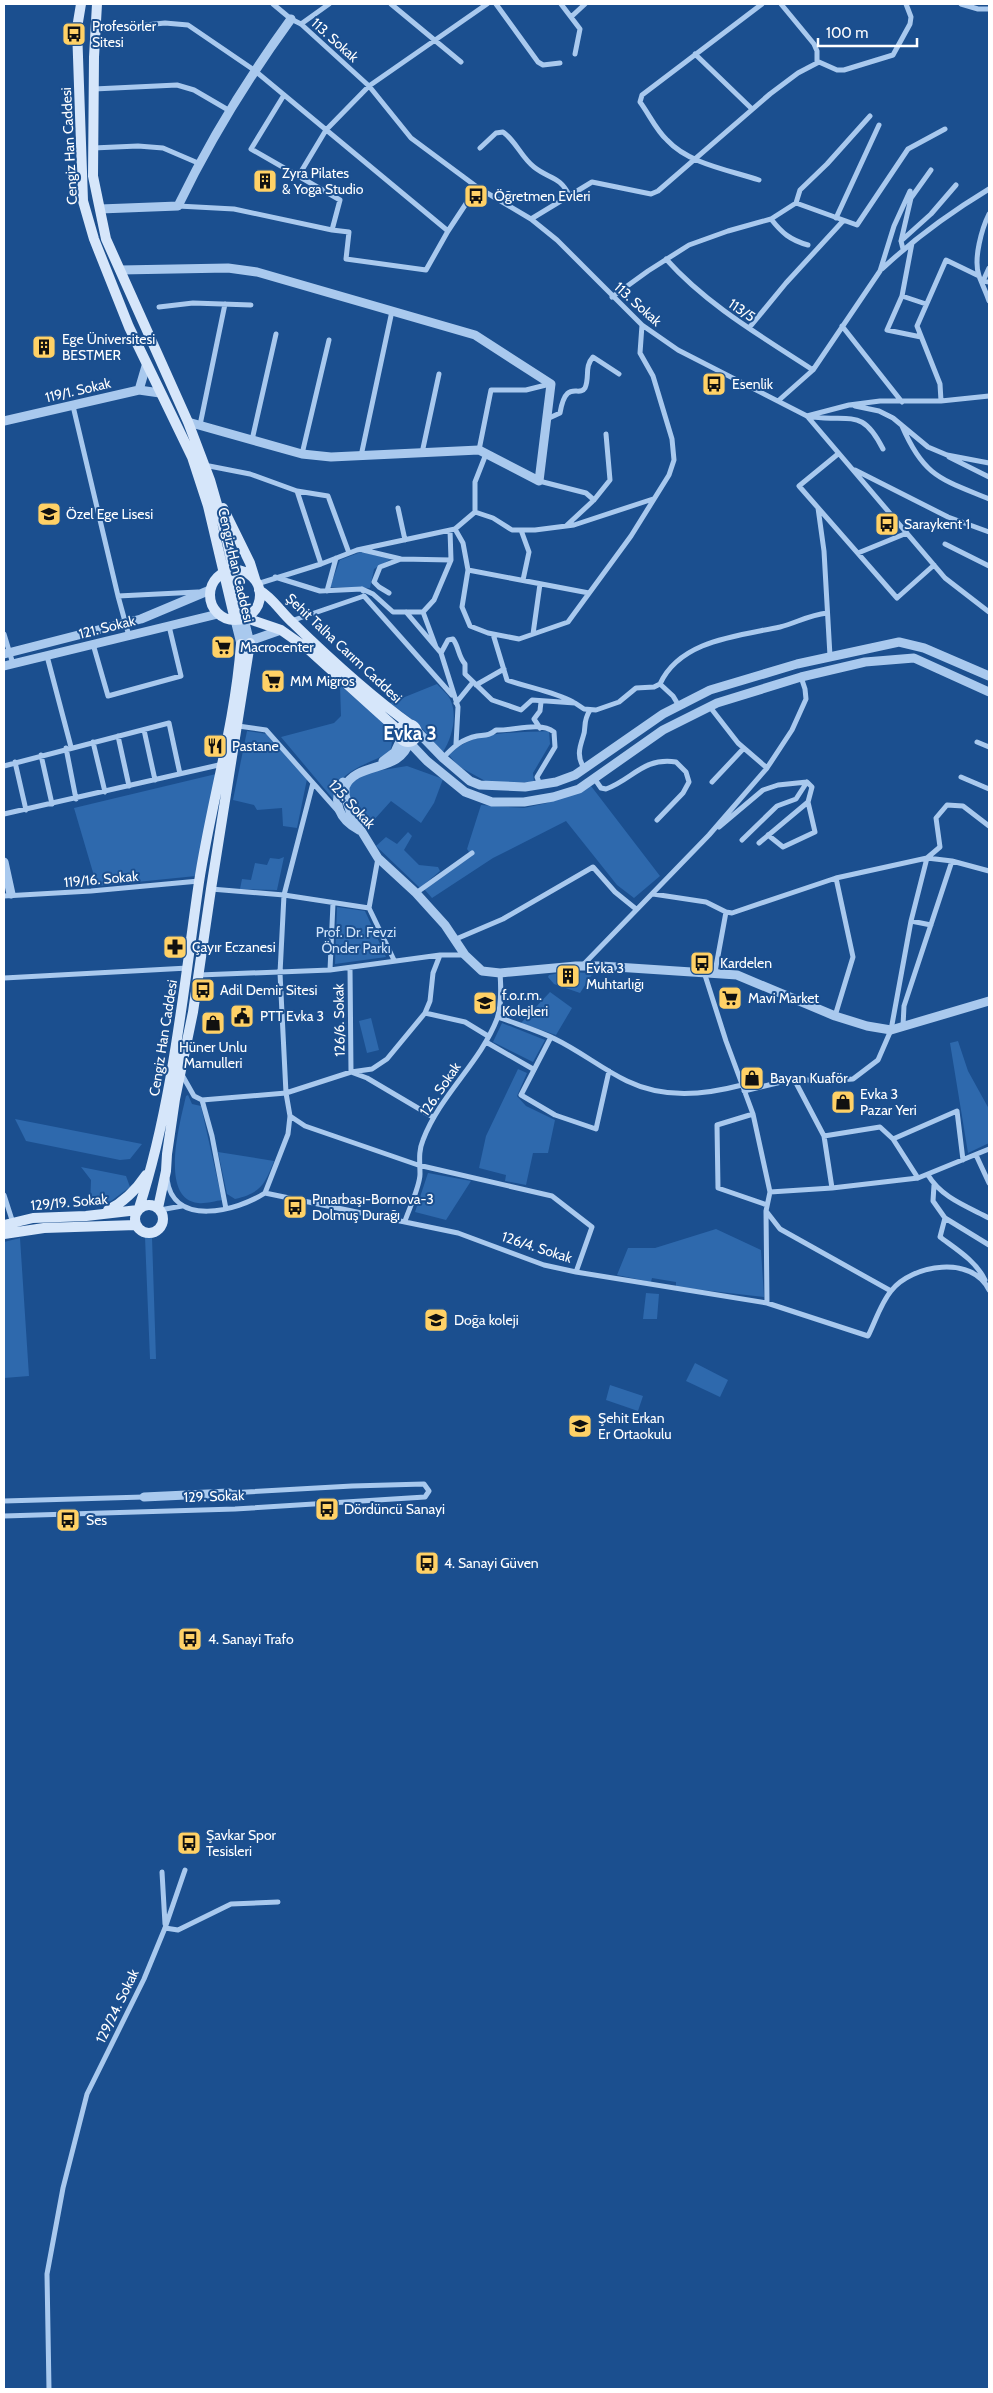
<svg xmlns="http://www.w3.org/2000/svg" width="993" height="2393" viewBox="0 0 993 2393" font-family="Cabin,sans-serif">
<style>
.green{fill:#2e69ad}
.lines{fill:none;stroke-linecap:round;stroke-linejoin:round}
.minor{stroke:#a9c9ee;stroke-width:5}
.tertiary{stroke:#a9c9ee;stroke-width:9}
.secondary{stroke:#d6e6fa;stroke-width:10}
.labels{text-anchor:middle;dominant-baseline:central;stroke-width:4;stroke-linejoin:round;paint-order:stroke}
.poi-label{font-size:14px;fill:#fff;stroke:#1b4f8f;text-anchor:start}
.street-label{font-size:14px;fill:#fff;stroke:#1b4f8f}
.park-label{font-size:14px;fill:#cfe3fa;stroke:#1b4f8f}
.district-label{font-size:19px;font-weight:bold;fill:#fff;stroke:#1b4f8f}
</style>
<rect width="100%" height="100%" fill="#1b4f8f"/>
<path class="green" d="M361,552L391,559L374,569L370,588L330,587L340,560Z
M437,684C441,689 447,693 450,699C458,715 452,738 443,752L418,724L390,703Z
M340,685L386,725C393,733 393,742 390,752C368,765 336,770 333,799L281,737L334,723L341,716Z
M247,731L267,734L307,779L297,828L283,826L282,808L257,810L254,805L233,800Z
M549,731L550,744L533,773L534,782L489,783L458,766L449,755C472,730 517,733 549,731Z
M407,766L443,779L434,803L421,823L391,801L373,821L361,828L348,794L350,784L365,773Z
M216,774L196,876L97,886L74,808Z
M591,786L660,876L634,898L617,885L566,821L493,858L432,898L424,889L472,856L467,849L481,805L524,808L547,803Z
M408,832L412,836L404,850L419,865L438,867L440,871L420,888L376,846L386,837L397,844Z
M284,857L277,890L240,889L242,879L251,880L255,863L267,865L270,858L279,859Z
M337,907L365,911L386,957L335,964Z
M565,972L593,973L580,993L554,984L548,977L549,975Z
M550,992L572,1008L556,1035L521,1023Z
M371,1018L379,1050L367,1053L359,1021Z
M502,1023L545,1040L533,1062L493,1042Z
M958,1041L968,1071L989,1109V1143L968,1153L950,1043Z
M518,1069L527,1073L517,1096L526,1106L555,1120L548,1153H533L526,1185L505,1181L506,1175L479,1168L486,1136Z
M188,1095L192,1104L201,1106L222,1200C215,1201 205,1204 198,1203C158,1199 181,1119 186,1096Z
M15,1119L142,1144L130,1159L120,1160L26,1141Z
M218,1152L274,1161C265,1184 261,1193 235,1199L227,1194Z
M81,1167L126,1176L130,1187L111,1201L90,1207L91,1180Z
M428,1173L471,1181L446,1220L415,1212Z
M716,1229L761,1250L764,1297L676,1287V1282L652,1278L651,1282L617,1275L628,1248H655Z
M145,1237H152L156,1359H150Z
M20,1238L29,1376L4,1378V1242Z
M646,1293L659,1294L657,1319H643Z
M695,1363L728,1380L720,1397L686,1381Z
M610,1385L643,1396L638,1411L606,1400Z"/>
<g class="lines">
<path class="minor" d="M273,4L291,19L301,24L369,86L411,138L477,187L531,219L557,240L642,325L678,350L807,416L945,578L989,612
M391,4L461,62
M496,4L538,62L543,65L560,63
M561,4L580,29L575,54
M781,4L814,44L817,51V63
M961,4L978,9H989
M571,17L585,4
M301,24L329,4
M96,30L165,23L188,25L254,70L448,231L477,187
M695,54L752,109
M94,89L177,85L194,90L230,111
M93,148L138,146L163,148L198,163
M480,148L496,133L503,132C516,141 521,157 534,167C549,179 560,176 569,195
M299,175L326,130L369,86L487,4
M759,180C729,170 689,164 667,140C656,130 649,114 640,102L642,95L762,4
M796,203L857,225L908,149L945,129
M178,206L234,209L332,230L340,200L251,149L284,95
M989,214C982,228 973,259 979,276C982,284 986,292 989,301
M836,218L879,125
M531,219L592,182L651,194L658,191L770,94L798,73L819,62L837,70H844L893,55L910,24L911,17L906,4
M771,219C782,233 790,240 808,245
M332,230L349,232L346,259L426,270L448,231
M901,241L931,214L956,185
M912,243L902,296L887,330L921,337
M903,249L901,241L911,198L931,170
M666,259C707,305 761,336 813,370
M989,268L983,281L989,282
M882,269C915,238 951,212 989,189
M902,296L926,304
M612,297L648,271L689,245L728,231L771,219L796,203L800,190L827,164L870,116
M159,307L193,303L251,305
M842,326L902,402
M749,328L786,283L843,221
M778,401L813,370L880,271L894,226L910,191
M941,401L940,384L917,326L946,260L979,276
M73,406L118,596L129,636
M855,406L879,411L893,418L928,447L947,455L989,463
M807,416L849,405L880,401H941L989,396
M813,417C852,422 862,408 883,449
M547,419L560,413C566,378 579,398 585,388C590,377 584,367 593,357L619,374
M200,425L225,304
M902,426C924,477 941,479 989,499
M252,440L276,334
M479,450L491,390H526L550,384
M422,453L439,374
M302,454L329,340
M838,454L799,486L897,598L934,565
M361,456L392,311
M949,457L989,477
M204,465L250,474L297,491L321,564
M855,470L948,517L989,532
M539,481L586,493L594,500
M297,491L328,496L349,553
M398,508L405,540
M818,508L824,551L830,656
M475,512V482L486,454
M566,526L594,500L610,480L606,434
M455,529L463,543L468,570L462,607L470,626L488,633L519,639L568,622L631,536L669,475L674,460L672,439L653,376L640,353L642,325
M521,530L529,552L523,580
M945,544L989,566
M363,550L401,559L451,560
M858,553L907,533
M468,570L589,593
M275,577L320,591L362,589L363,591
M257,584L321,564L357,550L455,529L475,512L493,518L512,530H535L574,525L653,499
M362,589L373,594L393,612H423L434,600L451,560L450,530
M327,591L336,558
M389,593L379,587L374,582L380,567L401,559
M118,596L198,592
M406,612L441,653L458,707L456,744
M423,612L436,647
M291,621L364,596L452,695
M4,634L13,664
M493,634L507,680C529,688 553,691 573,702
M533,634L540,584
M93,644L108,696L181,676L169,626
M441,653L448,640L453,639C459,647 458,656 465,664V674L492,700L521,710L532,700L575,703L584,709L596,710L619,702L636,688L654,687L660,684L673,696L679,706
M47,656L71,747
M660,684C680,640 738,636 780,627C796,623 809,615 827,613
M476,685L504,669
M456,703L473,682
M710,707L738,743L767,768
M238,726L266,730L337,810
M540,728L534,719L540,711L541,702
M144,730L155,780
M118,736L129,786
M93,742L105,792
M977,742L989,747
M66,748L76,799
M41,755L52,804
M443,758C453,747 462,739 477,736C485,735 489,736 496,730C514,731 539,721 554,732L555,747L537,777L540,785
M15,762L26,810
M4,766L169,723L180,774
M584,768C577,757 579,749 583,737C587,726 582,723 590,710
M961,777L989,789
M594,778L601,788L606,789C632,780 643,757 676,762L686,772L689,782L683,793L657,820
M712,782L744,748
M4,814L223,764
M719,827L763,790L778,785L807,782L812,787L808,802L815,832L783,847L768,835
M742,840L777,806L796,799L807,782
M759,843L808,802
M211,889L284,895L369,908L394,960
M416,893L472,853
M653,894L706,902L726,912L715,972
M4,896L91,891L199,881
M369,908L378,858
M726,912L732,913L836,878L927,858L952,861L989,871
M911,921L931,925
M456,939L503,919L593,867L615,892L636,909
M583,965L709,835L767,768L792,730L806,699L805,689L801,677
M350,968L351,1072L367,1078L433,1117
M330,970L333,903
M704,972L726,1041L753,1114L770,1192L832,1188L918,1178L989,1149
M199,975L330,970L440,955H465
M4,978L188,968
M425,1013L465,1022L488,1036
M835,1016L853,957L836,878
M498,1017C516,1024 537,1030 555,1039C580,1051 602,1069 627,1081C664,1099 704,1095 742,1085
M903,1026L904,1006L952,861
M551,1037L521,1095L555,1115L596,1129L609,1071
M486,1042L533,1069
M181,1073L194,1096L202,1100L212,1136L226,1209
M794,1079L824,1136L832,1188
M744,1091L794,1079L821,1081L853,1079L878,1060L891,1030L911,921L927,858L940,847L936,818L947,805L963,806L989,826
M202,1100L286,1093L351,1072L372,1069L387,1059L425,1013L430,1001L433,973L440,955
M753,1114L717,1125L718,1188L767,1205
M290,1116L305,1126L418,1165L552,1196L592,1227L576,1272
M824,1136L880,1127L893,1139L918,1178
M893,1139L957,1111L963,1160
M976,1155L989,1183
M928,1175C941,1197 966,1206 989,1218
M167,1179C173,1228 237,1211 265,1193L458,1233L544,1265L576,1272L767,1303L868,1336C875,1322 881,1303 891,1291C912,1264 973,1255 989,1290
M934,1185L933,1201L945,1218L989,1245
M770,1192L766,1211L780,1229L891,1291
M265,1193L288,1134L290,1116L286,1093L280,973L284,895L313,783
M4,1195L13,1223
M160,1210L182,1206
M766,1211L767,1303
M945,1218L940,1237C956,1249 976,1261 985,1280
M405,1221C409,1209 420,1186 420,1174C420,1162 418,1152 423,1140C440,1095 480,1063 497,1019C502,1004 501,987 500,973
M4,1501L144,1497
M4,1516L235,1509L425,1497L429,1491L424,1484L352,1486L229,1493
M162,1872L165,1924
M165,1928L178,1930L231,1904L278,1902
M49,2389L47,2274L63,2188L87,2094L144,1979L165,1928L185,1870"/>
<path class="tertiary" d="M100,209L178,206C210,140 248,78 291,19
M120,270L228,268L257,272L475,335L551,384L539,481L479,450L331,457L302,454L188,422
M139,390L146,366
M4,421L139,390L160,393
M244,619L250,643
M235,620L241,644L281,630
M4,654L141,619L210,590
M4,666L218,614
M415,729L443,758L470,781L480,785L525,787L556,782L575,775L663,714L710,690L797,664L899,642L924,648L989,676
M409,742C401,773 356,761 345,787V795L351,814L378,858L416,893L445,925L465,955L482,971L500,973L576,966H601L737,975L835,1016L867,1026L891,1030L989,1001
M409,742L427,761L465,792L492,802H524L553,797L579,789L663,730L717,703L801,677L865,662L914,658L989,692
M383,761L395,752L401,739
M343,782C331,803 340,820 359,830
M4,862L11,894
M144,1497L229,1493"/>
<path class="secondary" d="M81,4L77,28L83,201L94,239L129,327L192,457L208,506L235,620
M97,4L94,57L93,176L106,239L188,422L210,480L225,532L244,619
M223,508L250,563L255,579
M210 595a25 25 0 1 1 50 0a25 25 0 1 1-50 0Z
M259,590C273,598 280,611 292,622C329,658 369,695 411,725
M248,616L252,620L281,630L308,649L399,731
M399 733a9 9 0 1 1 18 0a9 9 0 1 1-18 0Z
M135 1219a14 14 0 1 1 28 0a14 14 0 1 1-28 0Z
M139,1208C173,1102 183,992 199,882C211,803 235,725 241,644
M158,1208L166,1171L167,1154L175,1099L193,1012L211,889L250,643
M108,1210C124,1202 136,1190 146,1175
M4,1225L33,1218L86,1216L138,1210
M4,1234L44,1228L136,1225"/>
</g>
<defs>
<g id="bus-square" transform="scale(1.25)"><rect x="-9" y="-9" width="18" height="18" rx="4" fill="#ffd166" stroke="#1b4f8f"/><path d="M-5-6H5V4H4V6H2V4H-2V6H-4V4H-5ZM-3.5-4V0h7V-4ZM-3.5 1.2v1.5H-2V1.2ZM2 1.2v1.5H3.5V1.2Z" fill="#111"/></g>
<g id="building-square" transform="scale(1.25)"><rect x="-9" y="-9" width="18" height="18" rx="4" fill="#ffd166" stroke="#1b4f8f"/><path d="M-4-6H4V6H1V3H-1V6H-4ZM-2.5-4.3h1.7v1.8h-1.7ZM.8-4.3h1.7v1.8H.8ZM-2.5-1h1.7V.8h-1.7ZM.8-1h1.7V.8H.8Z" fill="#111"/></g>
<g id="school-square" transform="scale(1.25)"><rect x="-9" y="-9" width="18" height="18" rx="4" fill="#ffd166" stroke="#1b4f8f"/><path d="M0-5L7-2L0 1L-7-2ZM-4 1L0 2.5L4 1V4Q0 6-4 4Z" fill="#111"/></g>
<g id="supermarket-square" transform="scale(1.25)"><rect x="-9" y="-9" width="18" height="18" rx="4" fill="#ffd166" stroke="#1b4f8f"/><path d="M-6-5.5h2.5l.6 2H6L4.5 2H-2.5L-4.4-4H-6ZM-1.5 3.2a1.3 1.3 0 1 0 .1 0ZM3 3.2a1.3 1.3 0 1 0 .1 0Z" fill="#111"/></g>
<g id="restaurant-square" transform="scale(1.25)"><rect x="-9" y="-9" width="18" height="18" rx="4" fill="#ffd166" stroke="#1b4f8f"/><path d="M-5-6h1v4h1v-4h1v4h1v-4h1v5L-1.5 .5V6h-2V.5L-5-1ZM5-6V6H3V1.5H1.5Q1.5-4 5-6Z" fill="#111"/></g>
<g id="pharmacy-square" transform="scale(1.25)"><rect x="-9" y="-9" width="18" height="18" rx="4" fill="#ffd166" stroke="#1b4f8f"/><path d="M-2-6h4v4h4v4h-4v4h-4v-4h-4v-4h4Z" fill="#111"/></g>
<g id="university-square" transform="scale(1.25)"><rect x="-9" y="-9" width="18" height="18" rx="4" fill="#ffd166" stroke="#1b4f8f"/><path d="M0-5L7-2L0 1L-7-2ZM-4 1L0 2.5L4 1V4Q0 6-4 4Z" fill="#111"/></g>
<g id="civic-square" transform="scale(1.25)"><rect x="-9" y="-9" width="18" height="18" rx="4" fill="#ffd166" stroke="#1b4f8f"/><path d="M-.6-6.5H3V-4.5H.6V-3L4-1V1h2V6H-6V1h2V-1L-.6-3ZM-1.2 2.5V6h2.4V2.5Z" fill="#111"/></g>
<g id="shop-square" transform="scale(1.25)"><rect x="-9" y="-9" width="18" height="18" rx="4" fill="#ffd166" stroke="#1b4f8f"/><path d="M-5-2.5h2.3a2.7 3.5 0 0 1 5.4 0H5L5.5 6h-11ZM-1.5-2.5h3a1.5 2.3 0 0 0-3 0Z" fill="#111"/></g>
</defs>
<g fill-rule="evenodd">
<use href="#bus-square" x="74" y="34"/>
<use href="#building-square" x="265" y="181"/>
<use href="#bus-square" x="476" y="196"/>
<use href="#building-square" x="44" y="347"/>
<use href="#bus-square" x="714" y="384"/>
<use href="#school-square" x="49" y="514"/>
<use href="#bus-square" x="887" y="524"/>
<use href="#supermarket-square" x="223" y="647"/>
<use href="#supermarket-square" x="273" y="681"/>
<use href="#restaurant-square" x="215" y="746"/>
<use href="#pharmacy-square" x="175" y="947"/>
<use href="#bus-square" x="702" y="963"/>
<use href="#building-square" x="568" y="976"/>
<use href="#bus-square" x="203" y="990"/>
<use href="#supermarket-square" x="730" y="998"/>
<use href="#university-square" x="485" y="1003"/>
<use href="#civic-square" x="242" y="1016"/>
<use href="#shop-square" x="213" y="1023"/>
<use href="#shop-square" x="752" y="1078"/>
<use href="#shop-square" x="843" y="1102"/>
<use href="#bus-square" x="295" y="1207"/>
<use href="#school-square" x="436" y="1320"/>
<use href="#school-square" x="580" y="1426"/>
<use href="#bus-square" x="327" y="1509"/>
<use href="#bus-square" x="68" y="1520"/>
<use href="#bus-square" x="427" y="1563"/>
<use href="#bus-square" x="190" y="1639"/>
<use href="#bus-square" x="189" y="1843"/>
</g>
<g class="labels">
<g class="poi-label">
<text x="92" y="26">Profesörler<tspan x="92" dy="16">Sitesi</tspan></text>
<text x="282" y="173">Zyra Pilates<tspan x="282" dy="16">&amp; Yoga Studio</tspan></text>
<text x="494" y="196">Öğretmen Evleri</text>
<text x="62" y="339">Ege Üniversitesi<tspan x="62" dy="16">BESTMER</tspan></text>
<text x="732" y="384">Esenlik</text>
<text x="66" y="514">Özel Ege Lisesi</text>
<text x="904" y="524">Saraykent 1</text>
<text x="240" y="647">Macrocenter</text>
<text x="290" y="681">MM Migros</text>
<text x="232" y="746">Pastane</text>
<text x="192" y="947">Çayır Eczanesi</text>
<text x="720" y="963">Kardelen</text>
<text x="586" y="968">Evka 3<tspan x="586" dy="16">Muhtarlığı</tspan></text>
<text x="220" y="990">Adil Demir Sitesi</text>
<text x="502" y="995">f.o.r.m.<tspan x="502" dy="16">Kolejleri</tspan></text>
<text x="748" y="998">Mavi Market</text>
<text x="260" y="1016">PTT Evka 3</text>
<text x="213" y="1047" text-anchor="middle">Hüner Unlu<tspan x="213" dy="16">Mamulleri</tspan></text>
<text x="770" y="1078">Bayan Kuaför</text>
<text x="860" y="1094">Evka 3<tspan x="860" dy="16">Pazar Yeri</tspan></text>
<text x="312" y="1199">Pınarbaşı-Bornova-3<tspan x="312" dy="16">Dolmuş Durağı</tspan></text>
<text x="454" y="1320">Doğa koleji</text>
<text x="598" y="1418">Şehit Erkan<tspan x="598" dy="16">Er Ortaokulu</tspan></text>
<text x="344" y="1509">Dördüncü Sanayi</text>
<text x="86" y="1520">Ses</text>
<text x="444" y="1563">4. Sanayi Güven</text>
<text x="208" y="1639">4. Sanayi Trafo</text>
<text x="206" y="1835">Şavkar Spor<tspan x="206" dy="16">Tesisleri</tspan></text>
</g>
<g class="street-label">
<text transform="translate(335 40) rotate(42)">113. Sokak</text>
<text transform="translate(69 146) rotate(-93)">Cengiz Han Caddesi</text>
<text transform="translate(638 304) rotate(42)">113. Sokak</text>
<text transform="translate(742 310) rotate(34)">113/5</text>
<text transform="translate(78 390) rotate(-13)">119/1. Sokak</text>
<text transform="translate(236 565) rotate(77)">Cengiz Han Caddesi</text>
<text transform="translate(107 627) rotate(-14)">121. Sokak</text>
<text transform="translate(344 648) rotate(43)">Şehit Talha Carım Caddesi</text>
<text transform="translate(352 804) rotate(47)">125. Sokak</text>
<text transform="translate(101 879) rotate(-5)">119/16. Sokak</text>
<text transform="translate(339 1020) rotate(-91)">126/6. Sokak</text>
<text transform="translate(163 1038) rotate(-81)">Cengiz Han Caddesi</text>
<text transform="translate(440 1089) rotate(-56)">126. Sokak</text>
<text transform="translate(69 1202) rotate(-5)">129/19. Sokak</text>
<text transform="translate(537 1247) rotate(18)">126/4. Sokak</text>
<text transform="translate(214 1496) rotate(-2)">129. Sokak</text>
<text transform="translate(117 2006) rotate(-64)">129/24. Sokak</text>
</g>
<g class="park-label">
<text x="356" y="932">Prof. Dr. Fevzi<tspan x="356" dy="16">Önder Parkı</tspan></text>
</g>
<g class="district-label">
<text x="410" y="733">Evka 3</text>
</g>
</g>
<rect width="993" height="2393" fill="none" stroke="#ffffff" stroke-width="10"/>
<path d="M818 38v8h99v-8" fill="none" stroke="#ffffff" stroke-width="2.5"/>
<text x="826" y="38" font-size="15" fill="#ffffff" stroke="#1b4f8f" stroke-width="4" paint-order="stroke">100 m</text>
</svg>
